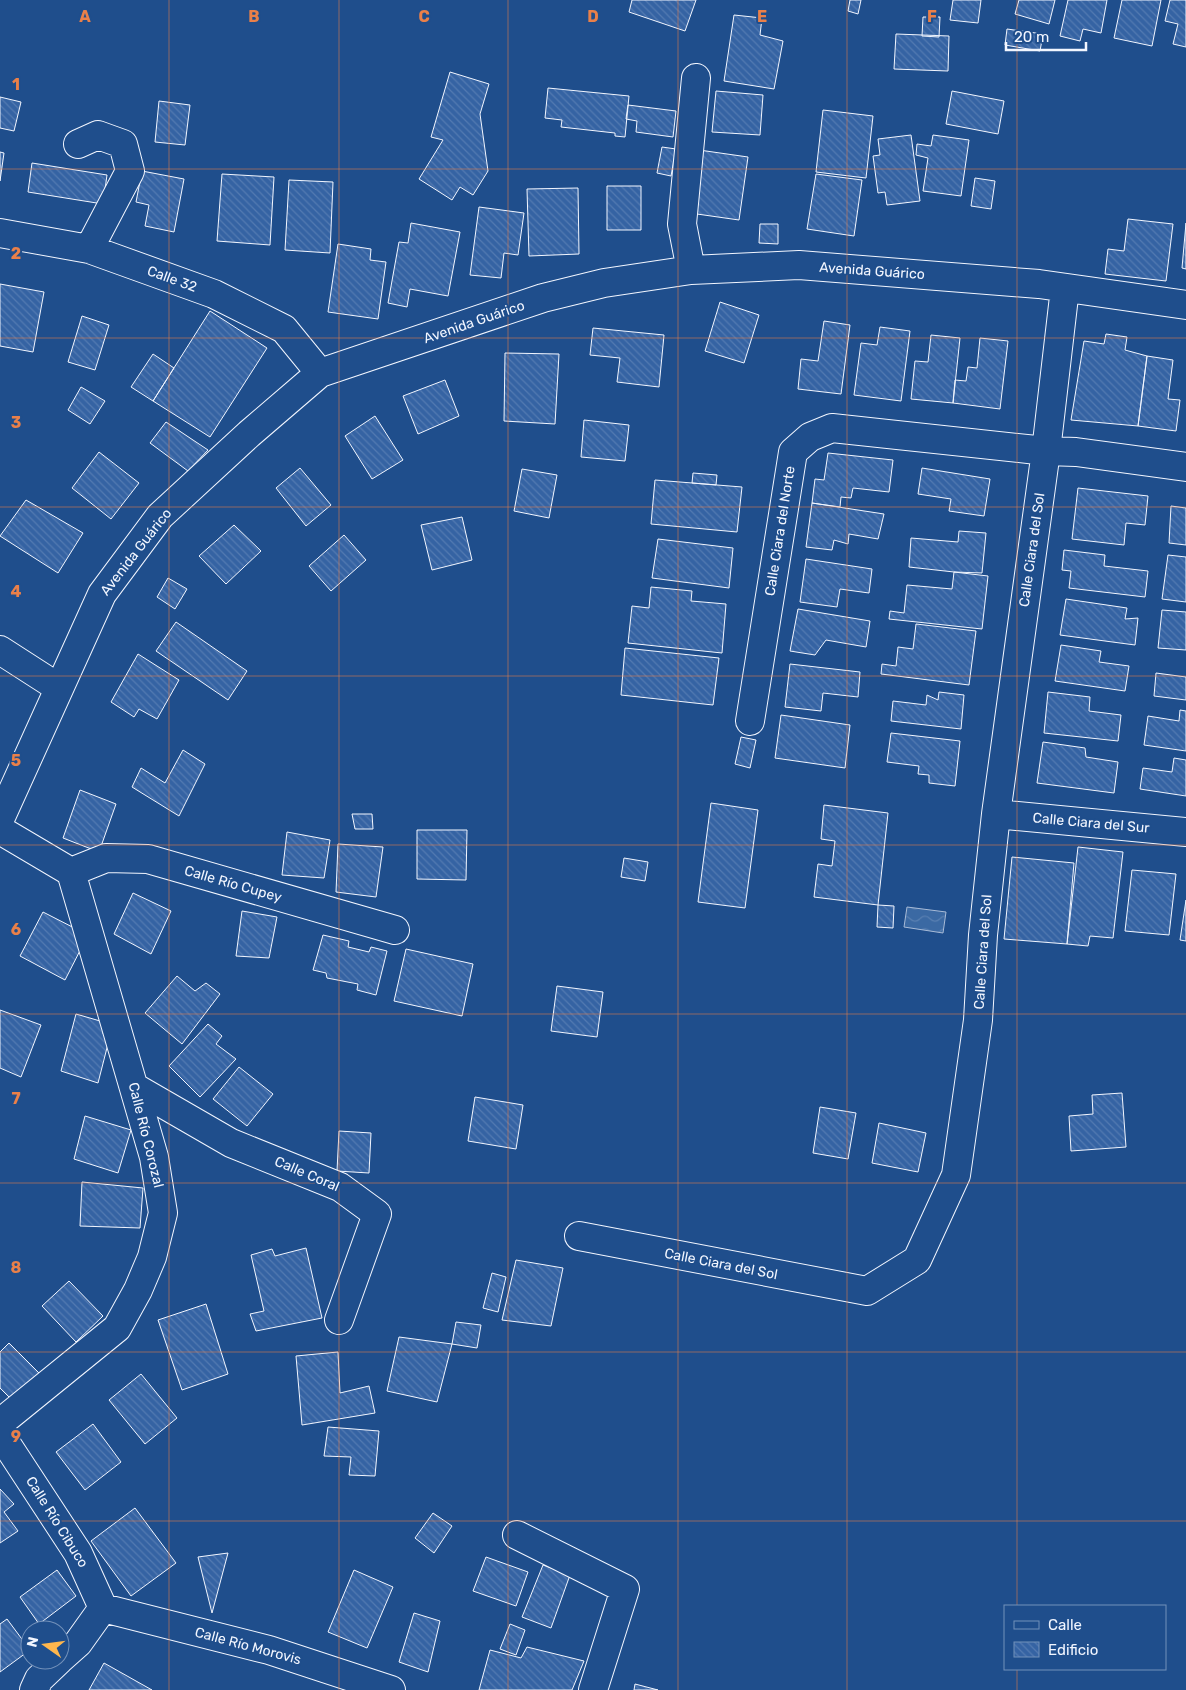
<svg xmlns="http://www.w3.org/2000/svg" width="1186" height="1690" viewBox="0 0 1186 1690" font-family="Rubik,sans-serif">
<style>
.water{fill:url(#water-waves);stroke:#a8bbd7}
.building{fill:url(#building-back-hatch);stroke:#f2f6ff}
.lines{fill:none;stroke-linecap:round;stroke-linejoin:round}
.minor-casing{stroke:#f2f6ff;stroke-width:30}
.minor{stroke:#1f4e8c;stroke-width:28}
.grid{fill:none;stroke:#ea8049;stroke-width:1;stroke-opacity:0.55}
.labels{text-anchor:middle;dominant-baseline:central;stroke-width:4;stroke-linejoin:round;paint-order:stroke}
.street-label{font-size:14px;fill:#f2f6ff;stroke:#1f4e8c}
.grid-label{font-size:16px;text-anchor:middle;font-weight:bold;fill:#ea8049;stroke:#1f4e8c;stroke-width:4;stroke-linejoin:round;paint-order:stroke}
</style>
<defs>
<pattern id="water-waves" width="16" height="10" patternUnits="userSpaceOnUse" patternTransform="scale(1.25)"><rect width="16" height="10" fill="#3b69a3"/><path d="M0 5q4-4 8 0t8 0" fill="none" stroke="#587fb1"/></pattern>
<pattern id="building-back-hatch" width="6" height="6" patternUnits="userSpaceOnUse" patternTransform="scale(1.25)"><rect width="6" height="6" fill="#3563a3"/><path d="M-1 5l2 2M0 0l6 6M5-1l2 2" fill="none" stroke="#537ab1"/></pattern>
</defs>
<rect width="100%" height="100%" fill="#1f4e8c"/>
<path class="water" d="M907,907L946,912L943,933L904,927Z"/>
<path class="building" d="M632,0H696L685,31L629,12Z
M850,0H861L858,14L848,11Z
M953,0H981L978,23L950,20Z
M1019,0H1055L1049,24L1015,14Z
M1068,0H1107L1101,33L1083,29L1080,41L1060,36Z
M1122,0H1161L1152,46L1114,38Z
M1170,0H1186V47L1173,44L1178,24L1165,21Z
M734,15L762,18L760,35L783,41L774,89L724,81Z
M923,17H940L939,37L922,36Z
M1007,29L1043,34L1040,51L1005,45Z
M896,34L949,36L948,71L894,69Z
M450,72L489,84L480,114L488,171L473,195L460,187L452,200L419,179L443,140L431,137Z
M548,88L629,96L625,137L615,136V133L561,127L562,120L545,118Z
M716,91L763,95L760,135L712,132Z
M952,91L1004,101L998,134L946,124Z
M0,97L21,102L14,131L0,128Z
M159,101L190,105L185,145L155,142Z
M628,105L676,111L673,137L636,132L637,121L626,119Z
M823,110L873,116L866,178L816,172Z
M911,135L920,201L887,205L885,192L878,193L873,156L880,155L878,139Z
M933,135L969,140L961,196L923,191L928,158L916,155L917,144L931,146Z
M662,147L676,149L671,176L657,173Z
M699,150L748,157L739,220L690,213Z
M0,152L4,153L0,181Z
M32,163L107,175L103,204L28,192Z
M142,171L184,179L174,232L145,226L149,205L136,202Z
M222,174L274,177L270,245L217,241Z
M816,174L862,180L854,236L807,229Z
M975,178L995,181L991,209L971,206Z
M289,180L333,182L330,253L285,250Z
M607,186H641V230H607Z
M578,188L579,254L529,256L527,189Z
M479,207L524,213L518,255L504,253L501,278L470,275Z
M1128,219L1173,224L1166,281L1105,274L1108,249L1124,251Z
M411,223L460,232L448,296L410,289L407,307L388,303L399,242L408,243Z
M1186,223V269L1182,268Z
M760,224H778V244L759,243Z
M338,244L371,249L370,260L386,262L378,319L328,312Z
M0,284L44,292L33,352L0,346Z
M720,302L759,315L744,363L705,351Z
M210,311L267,348L210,437L153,401Z
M82,316L109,325L95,370L68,362Z
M824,321L850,325L841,394L798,389L801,359L818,361Z
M880,327L910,331L901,401L854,395L861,343L877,345Z
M593,328L664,335L659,387L617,382L620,358L590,355Z
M1106,334L1127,337L1125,350L1147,356L1138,426L1071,420L1084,341L1104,344Z
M931,335L960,338L953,403L911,399L915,361L928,362Z
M980,338L1008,341L1000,409L953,403L955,380L966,381L968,367L977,368Z
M505,353L559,354L555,424L504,421Z
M153,354L174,368L153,401L131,387Z
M1147,356L1173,360L1168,399L1180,400L1176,431L1138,426Z
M445,380L459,416L418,434L403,396Z
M81,387L105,401L90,424L68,410Z
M375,416L403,460L372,479L345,436Z
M584,420L629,425L625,461L581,457Z
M166,422L208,450L188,471L150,443Z
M99,452L139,483L111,519L72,488Z
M828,453L893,460L889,492L853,488L851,498L841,497L840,507L812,503L815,479L824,480Z
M300,468L331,505L306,526L276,488Z
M922,468L990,479L984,516L949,511L951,499L918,494Z
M522,469L557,475L549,518L514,511Z
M693,473L717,475L716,485L692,483Z
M655,480L742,487L737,532L651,524Z
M1078,488L1148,496L1145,525L1126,523L1124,545L1072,539Z
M26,500L83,533L58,573L0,536Z
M812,503L884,514L878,539L849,534L848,544L834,540L832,550L806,547Z
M1171,506L1186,508V545L1169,543Z
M462,517L472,560L432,570L421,525Z
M234,525L261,551L226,584L199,556Z
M959,531L986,533L982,573L954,572L909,567L911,538L958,542Z
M344,535L366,560L331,591L309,566Z
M658,539L733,548L729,588L652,578Z
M1064,550L1105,555L1104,566L1148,571L1145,597L1069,588L1071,571L1062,570Z
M1168,555L1186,557V602L1162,599Z
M806,559L872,569L869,593L840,589L837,607L800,602Z
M954,572L988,576L982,629L889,619L890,611L904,613L907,585L952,589Z
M168,578L187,589L175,609L157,597Z
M651,587L692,591L691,601L726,604L722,653L628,643L632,606L649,608Z
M1066,599L1127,608L1125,619L1138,618L1135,645L1060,635Z
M798,609L870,621L866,647L826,640L815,655L790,651Z
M1162,610L1186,612V650L1158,648Z
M176,622L247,671L228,700L156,651Z
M916,624L976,631L969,685L881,674L882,664L896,666L898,647L913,649Z
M1061,645L1101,651L1099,662L1129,666L1125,691L1055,681Z
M625,648L719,658L713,705L621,695Z
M138,654L179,680L157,719L139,709L134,717L111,702Z
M790,664L860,672L858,697L823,693L821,711L785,707Z
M1156,673L1186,677V700L1154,696Z
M939,692L964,695L961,729L891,721L893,701L926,705L927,695L938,700Z
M1048,692L1090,697L1089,711L1121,715L1118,741L1044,733Z
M1180,710L1186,711V751L1144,745L1148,716L1179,721Z
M781,715L850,725L845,768L775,758Z
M891,733L960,741L955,786L929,783V775L918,774L919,766L887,762Z
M741,737L756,740L750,768L735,764Z
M1043,742L1085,748L1086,757L1118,762L1114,793L1037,783Z
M183,750L205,764L179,816L132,787L141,768L165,783Z
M1174,758L1186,760V796L1140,789L1143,768L1172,772Z
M80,790L116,804L99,852L63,838Z
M711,803L758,810L745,908L698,902Z
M824,805L888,813L878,905L814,897L818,864L832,866L835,841L821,839Z
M352,814H372L373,829H355Z
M417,830H467L466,880L417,879Z
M287,832L330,840L324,878L282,875Z
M338,844L383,847L376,897L336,892Z
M1078,847L1123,852L1113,938L1090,936L1088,946L1067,944Z
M1012,857L1074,863L1067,944L1004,939Z
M624,858L648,862L645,881L621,877Z
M1132,870L1176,874L1169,935L1125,931Z
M133,893L171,911L151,954L114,934Z
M1186,900V941L1180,940Z
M878,905L894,906L893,928L877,927Z
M242,911L277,917L269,958L236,956Z
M43,912L88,935L65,980L20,956Z
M323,935L349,941L348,947L369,952L371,947L387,951L376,995L357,990L358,984L327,978L326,973L313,970Z
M406,949L473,964L462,1016L394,1001Z
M177,976L195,991L206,983L220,994L182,1044L145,1013Z
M557,986L603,992L597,1037L551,1031Z
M0,1010L41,1025L21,1077L0,1068Z
M76,1014L107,1023L103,1034L110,1036L98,1083L61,1071Z
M208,1024L222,1036L216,1044L236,1059L200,1097L169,1066Z
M239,1067L273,1094L247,1126L213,1099Z
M1122,1093L1126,1147L1071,1151L1069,1116L1093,1114L1092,1095Z
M475,1097L523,1105L516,1149L468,1141Z
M820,1107L856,1113L848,1159L813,1153Z
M85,1116L131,1130L118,1173L74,1159Z
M879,1123L926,1133L918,1172L872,1163Z
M339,1131L371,1133L369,1173L337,1171Z
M82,1182L143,1188L140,1228L80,1226Z
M306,1248L322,1318L256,1331L250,1314L264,1311L251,1255L272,1249L275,1256Z
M516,1260L563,1268L551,1326L502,1320Z
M492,1273L506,1277L498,1312L483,1308Z
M69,1281L103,1316L76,1342L42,1306Z
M206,1304L228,1374L182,1390L158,1320Z
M456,1322L481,1325L477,1348L452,1344Z
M399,1337L452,1344L437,1402L387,1391Z
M9,1343L42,1376L15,1403L0,1388V1352Z
M338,1352L340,1393L369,1386L375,1413L302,1425L296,1356Z
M141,1374L177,1418L145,1444L109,1400Z
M93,1424L121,1462L85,1490L56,1452Z
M328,1427L379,1431L375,1476L349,1475L351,1457L324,1456Z
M0,1489L14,1504L4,1512L18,1531L0,1543Z
M135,1508L176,1563L131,1596L91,1541Z
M433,1513L452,1526L434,1553L415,1538Z
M228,1553L212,1613L198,1557Z
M486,1557L528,1572L516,1606L473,1591Z
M543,1565L570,1575L551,1628L522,1617Z
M57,1570L76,1596L39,1624L20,1597Z
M354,1570L393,1587L367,1648L328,1632Z
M414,1613L440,1621L428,1672L399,1662Z
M7,1619L30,1650L0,1672V1624Z
M510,1624L525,1630L516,1655L500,1649Z
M527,1647L584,1661L572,1690H479L490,1650L521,1658Z
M104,1663L152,1690H89Z
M635,1684L658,1690H634Z"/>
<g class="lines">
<g class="minor-casing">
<path id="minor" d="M78,144L98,135L123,144L130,171L89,249
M0,233L89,249L214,294L284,329L320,373
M691,270L682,224L696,78
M0,650L59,688
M750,721L793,452L810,437L832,428L1046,451L1076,452L1186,467
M996,814L1186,832
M0,819L102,594L160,516L249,434L320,373L543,298L604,283L691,270L799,265L1039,284L1186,305
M0,830L71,872L154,1157L163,1213L152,1257L138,1290L117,1328L0,1423
M71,872L106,858L148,859L395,930
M134,1087L231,1143L340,1187L377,1214L339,1320
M579,1236L867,1291L917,1260L956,1175L978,1020L983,935L996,814L1046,451L1065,288
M0,1434L78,1553L103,1608L78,1643L60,1659
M517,1535L625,1589L593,1690
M103,1608L269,1650L391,1690
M34,1690L39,1679L59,1660"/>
</g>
<use href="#minor" class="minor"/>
</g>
<path class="grid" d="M169,0V1690M339,0V1690M508,0V1690M678,0V1690M847,0V1690M1017,0V1606M0,169H1186M0,338H1186M0,507H1186M0,676H1186M0,845H1186M0,1014H1186M0,1183H1186M0,1352H1186M0,1521H1186M1017,1669V1690"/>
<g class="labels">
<g class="street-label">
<text transform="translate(872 271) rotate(4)">Avenida Guárico</text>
<text transform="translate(172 279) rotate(20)">Calle 32</text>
<text transform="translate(474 322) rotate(-19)">Avenida Guárico</text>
<text transform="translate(780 531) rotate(-81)">Calle Ciara del Norte</text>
<text transform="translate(1032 550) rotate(-82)">Calle Ciara del Sol</text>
<text transform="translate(136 552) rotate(-52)">Avenida Guárico</text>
<text transform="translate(1091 823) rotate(5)">Calle Ciara del Sur</text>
<text transform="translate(233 884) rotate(16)">Calle Río Cupey</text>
<text transform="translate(983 952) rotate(-86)">Calle Ciara del Sol</text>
<text transform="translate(146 1135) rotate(76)">Calle Río Corozal</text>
<text transform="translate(307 1174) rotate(23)">Calle Coral</text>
<text transform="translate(721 1264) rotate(11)">Calle Ciara del Sol</text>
<text transform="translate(57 1522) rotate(58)">Calle Río Cibuco</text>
<text transform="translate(248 1646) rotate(15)">Calle Río Morovis</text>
</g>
</g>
<g class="grid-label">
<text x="85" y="22">A</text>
<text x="254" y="22">B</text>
<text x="424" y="22">C</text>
<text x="593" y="22">D</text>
<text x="762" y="22">E</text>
<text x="932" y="22">F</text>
<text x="16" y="90">1</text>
<text x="16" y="259">2</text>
<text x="16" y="428">3</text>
<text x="16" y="597">4</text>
<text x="16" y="766">5</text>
<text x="16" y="935">6</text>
<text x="16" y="1104">7</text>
<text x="16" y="1273">8</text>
<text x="16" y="1442">9</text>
</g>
<rect x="1004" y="1605" width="162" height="65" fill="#1f4e8c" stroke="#7391ba"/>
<rect x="1014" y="1621" width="25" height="8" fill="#1f4e8c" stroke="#7391ba"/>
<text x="1048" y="1630" font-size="15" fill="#f2f6ff">Calle</text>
<rect x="1014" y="1642" width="25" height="15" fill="url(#building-back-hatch)" stroke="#7391ba"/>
<text x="1048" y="1655" font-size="15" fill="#f2f6ff">Edificio</text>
<g transform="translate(45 1645) rotate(284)"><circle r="24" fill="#1f4e8c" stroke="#7391ba"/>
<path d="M0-4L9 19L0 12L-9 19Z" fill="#ffb74d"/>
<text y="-8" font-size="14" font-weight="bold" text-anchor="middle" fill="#f2f6ff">N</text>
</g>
<path d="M1006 42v8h80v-8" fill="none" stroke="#f2f6ff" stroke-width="2.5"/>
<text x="1014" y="42" font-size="15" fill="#f2f6ff" stroke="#1f4e8c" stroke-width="4" paint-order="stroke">20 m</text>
</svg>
